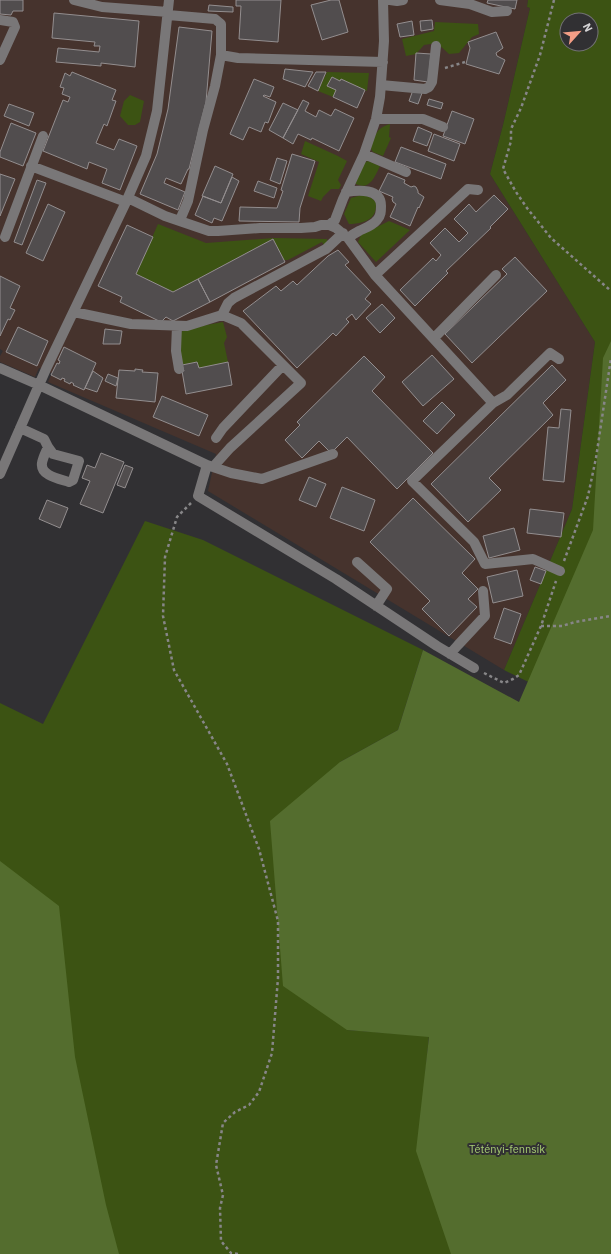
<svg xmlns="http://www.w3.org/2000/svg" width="611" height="1254" viewBox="0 0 611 1254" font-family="'IBM Plex Sans',sans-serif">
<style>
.industrial{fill:#46332d}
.green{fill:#3c5313;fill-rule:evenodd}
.forest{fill:#546d2e}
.building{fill:#514d4e;stroke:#938e8f}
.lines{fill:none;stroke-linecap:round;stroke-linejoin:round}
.path{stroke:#878688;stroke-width:2.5;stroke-dasharray:3 3;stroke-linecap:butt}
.minor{stroke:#797778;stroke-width:10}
.labels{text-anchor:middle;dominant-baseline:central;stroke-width:4;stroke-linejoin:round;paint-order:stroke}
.park-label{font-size:11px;fill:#a8ce74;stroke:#313033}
</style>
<rect width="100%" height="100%" fill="#313033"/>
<path class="industrial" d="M0,0H528L527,7L530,8L503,125L490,174L595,342L572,509L504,670L208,491L216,454L48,382L52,373L39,368L35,377L0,362V356L3,351L0,349Z"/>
<path class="green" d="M528,0H611V720L588,711L504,670L572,509L595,342L490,174L503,125L530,8L527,7ZM567,20H591V44H567Z
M435,22L478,24L479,34L472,37L459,53L449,54L437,43L424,45L416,54L406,56L402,39L434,31Z
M327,72L369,73L367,91L341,79L340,81L332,77L327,86L336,90L333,97L318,91Z
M130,95L144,101L140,122L135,125H128L120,116L124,101Z
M390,124L389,137L391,138L383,156L373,152L371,149C374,136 376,128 390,124Z
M305,141L338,156L347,161L338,180L341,185L339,189H331L323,197L321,201L308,196L319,162L301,154Z
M368,161L380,166C375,176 370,191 356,184V182L364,163Z
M362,195C369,196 373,198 376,203C376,206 376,211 374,214C370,222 357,224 349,224L344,214L351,198Z
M389,221L410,230L376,262L358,242L361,235Z
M158,224L206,243L274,238L327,239V244L324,245L322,242L288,260H284L273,239L173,292L136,274Z
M223,322L227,337L224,343L228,362L199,368L197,362L182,365L179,337L180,333L185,329Z
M145,521L203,540L423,650L398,730L340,762L347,1030L429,1036L424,1087L611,818V1254H0V703L43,724Z"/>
<path class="forest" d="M611,341V1253L610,1254H451L416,1151L429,1037L347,1030L283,986L270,821L340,762L398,730L423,650L519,702L593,530L603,358Z
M0,861L59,906L75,1057L106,1205L119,1254H0Z"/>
<path class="building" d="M0,0H23V11H13L11,15L0,14Z
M236,0H281L278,42L239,39L241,6H236Z
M331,0H339L348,32L322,40L311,5Z
M488,0H517L515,9L487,3Z
M209,5L233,7V12L208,11Z
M54,13L139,21L135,67L101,63V66L56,62L58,48L99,52L100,46H94L95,42L52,38Z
M432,20L433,29L421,31L420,21Z
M412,21L414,35L400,37L397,24Z
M179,27L212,31L206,102L189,169H188L181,184L166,178L164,183L185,192L178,210L140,194L157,154L168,109Z
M496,32L503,48L496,53L497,56L505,60L499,74L466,64L470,48L468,42Z
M416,53L431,54L428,82L414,80Z
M285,69L313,72L305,87L283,79Z
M72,72L116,90L112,100L116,101L107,126L104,124L96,143L114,150L119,139L137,146L120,190L102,183L107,169L89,162L87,169L43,151L63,100L68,102L70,97L62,94L64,88L60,87L65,73L70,76Z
M316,72H326L318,91L308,86Z
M332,77L340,81L341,79L365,90L357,108L333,97L336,90L327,86Z
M254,79L274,87L270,97L264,95L263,96L276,102L268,123L265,122L261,132L249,127L243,140L230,134Z
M413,90L422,93L418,104L409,101Z
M429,99L443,103L441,109L427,105Z
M303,100L309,103L305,111L316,117L319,110L331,116L335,109L354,118L339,151L312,138L311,140L298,134L293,144L283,138Z
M283,103L298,110L283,138L269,130Z
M9,104L34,113L29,126L4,116Z
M452,111L474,119L465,144L443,136Z
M11,123L36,133L23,166L0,157V152Z
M418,127L432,133L427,146L413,141Z
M434,134L460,144L454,161L428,151Z
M401,147L446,164L441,179L395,162Z
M292,154L315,161L300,208L299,222L239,221L240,207L277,208L283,191L281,190Z
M277,158L287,161L280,184L270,180Z
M215,166L233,174L221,203L202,196Z
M388,173L405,180L404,183L411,187L414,186L416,187L418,191V193L424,197L419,208L418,207L410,226L390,217L396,204L393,202L392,199L393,197L379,191Z
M0,174L15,179L0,216Z
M232,177L239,181L222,221L214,218L212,223L195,215L203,196L221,203Z
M37,180L46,183L22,245L14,242Z
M258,181L277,188L274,198L254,191Z
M494,195L508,209L490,227L491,228L446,271L448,273L415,306L400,290L433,258L436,261L441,255L430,243L445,228L459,242L468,233L454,219L469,204L476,212Z
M48,204L65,212L43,261L26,253Z
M127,225L153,237L136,274L173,292L198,279L210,302L173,321L166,317L161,322L120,302L122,297L98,286Z
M273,239L285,262L210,302L198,279Z
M338,250L349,262L345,265L371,292L365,299L371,304L356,320L352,314L346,319L349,322L336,336L333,333L297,368L243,311L276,286L281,291L293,281L297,285L328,256Z
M515,257L547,291L472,363L445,334L507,274L502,269Z
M0,276L20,286L10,308L15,310L10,320L8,319L0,336Z
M382,304L395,318L380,333L366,318Z
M18,327L48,341L37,366L6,352Z
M105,329L122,331L120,344H103Z
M64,347L96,363L84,390L73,385L74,384L71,382L70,384L64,381L65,379L62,378L61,380L51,375L57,363L59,364L60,361L58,360Z
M432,355L454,379L423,406L402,382Z
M364,356L385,377L372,391L433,453L397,489L347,437L331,453L319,441L302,458L285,440L300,425L297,422Z
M197,362L199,368L228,362L232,385L186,394L182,371H184L182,365Z
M552,365L566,380L543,403L553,415L489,478L501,490L468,522L431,484Z
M135,369L143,370L142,372L158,373L155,402L116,398L119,370L135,371Z
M93,371L103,378L97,392L85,388Z
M108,374L118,378L116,386L105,381Z
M162,396L208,415L199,436L153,417Z
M442,402L455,415L437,434L423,421Z
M561,409L571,410L564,482L543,480L548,427L559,428Z
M101,453L124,462L103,513L80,504L90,481L82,478L87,465L95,468Z
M125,465L133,468L125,488L117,485Z
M309,477L326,484L316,507L299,500Z
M342,487L375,500L364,531L330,518Z
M413,498L475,559L462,573L478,589L468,599L477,607L449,636L422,609L430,601L370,542Z
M47,500L68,508L60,528L39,519Z
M530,509L564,513L561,537L527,533Z
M514,528L520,550L489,558L483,536Z
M535,567L546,571L541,584L530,580Z
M517,570L523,596L493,603L487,577Z
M504,608L521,614L511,644L494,638Z"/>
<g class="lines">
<path class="path" d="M554,0L540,55L521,108L511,129V141L503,169L516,192L527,208L551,238L611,291
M445,68L465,62
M191,503L177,517L165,557L163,616L174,670L227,764L259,849L278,921V978L272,1053L259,1092L249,1105L235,1112L223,1123L216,1165L223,1195L220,1208L221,1241L231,1253L238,1254
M564,561L588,496L596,458L611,358
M541,626H562L575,622L611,616
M484,673L504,683L513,679L519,675L541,626L556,581"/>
<path class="minor" d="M74,0L102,7L168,12
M390,0L397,1L403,0
M440,0L470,4L492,12L507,11
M168,15L215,19L221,24V55L215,86L203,130L188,201L180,220
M0,20L13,22L15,27L0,60
M221,55L238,58L383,62
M381,85L425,89L429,87L432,82L436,46
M376,119H423L443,127
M364,154L406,172
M31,166L126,202
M346,192C358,190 381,188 381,206C381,211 381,216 377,220C372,226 365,228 359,231C355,233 352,235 348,238
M128,198L165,216L209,231H218L260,228H301L315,227L321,225H329L336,228L348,238L375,275L493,403L412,481L474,542L485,564L533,559L560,571
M329,225L335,220L343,199L364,154L376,119L380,97L384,41L383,0
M5,237L43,136
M375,275L468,189L478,190
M74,312L131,324L187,326L222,315L241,323L301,383L230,448L213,467
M222,315L228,303L234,298L326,249L343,233
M177,326L176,351L179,369
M434,338L496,275
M0,368L39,385L207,465L231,473L262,479L333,454
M493,403L507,395L550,353L559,359
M20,428L44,439L48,447L53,454L79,461L73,480L69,482C60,479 40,476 42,463C43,457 46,452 48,447
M216,438L223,428L282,366
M207,465L198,496L336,579L437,646L474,668
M0,474L46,369L126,202L146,156L157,111L169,0
M357,562L387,589L376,606
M450,654L458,645L485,616L483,591"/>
</g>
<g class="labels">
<g class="park-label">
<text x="507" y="1149">Tétényi-fennsík</text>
</g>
</g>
<g transform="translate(579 32) rotate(63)"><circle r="19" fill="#313033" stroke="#727174"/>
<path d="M0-3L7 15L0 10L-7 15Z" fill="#f49e86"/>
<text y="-6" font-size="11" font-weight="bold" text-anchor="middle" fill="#d4d3d5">N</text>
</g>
</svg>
